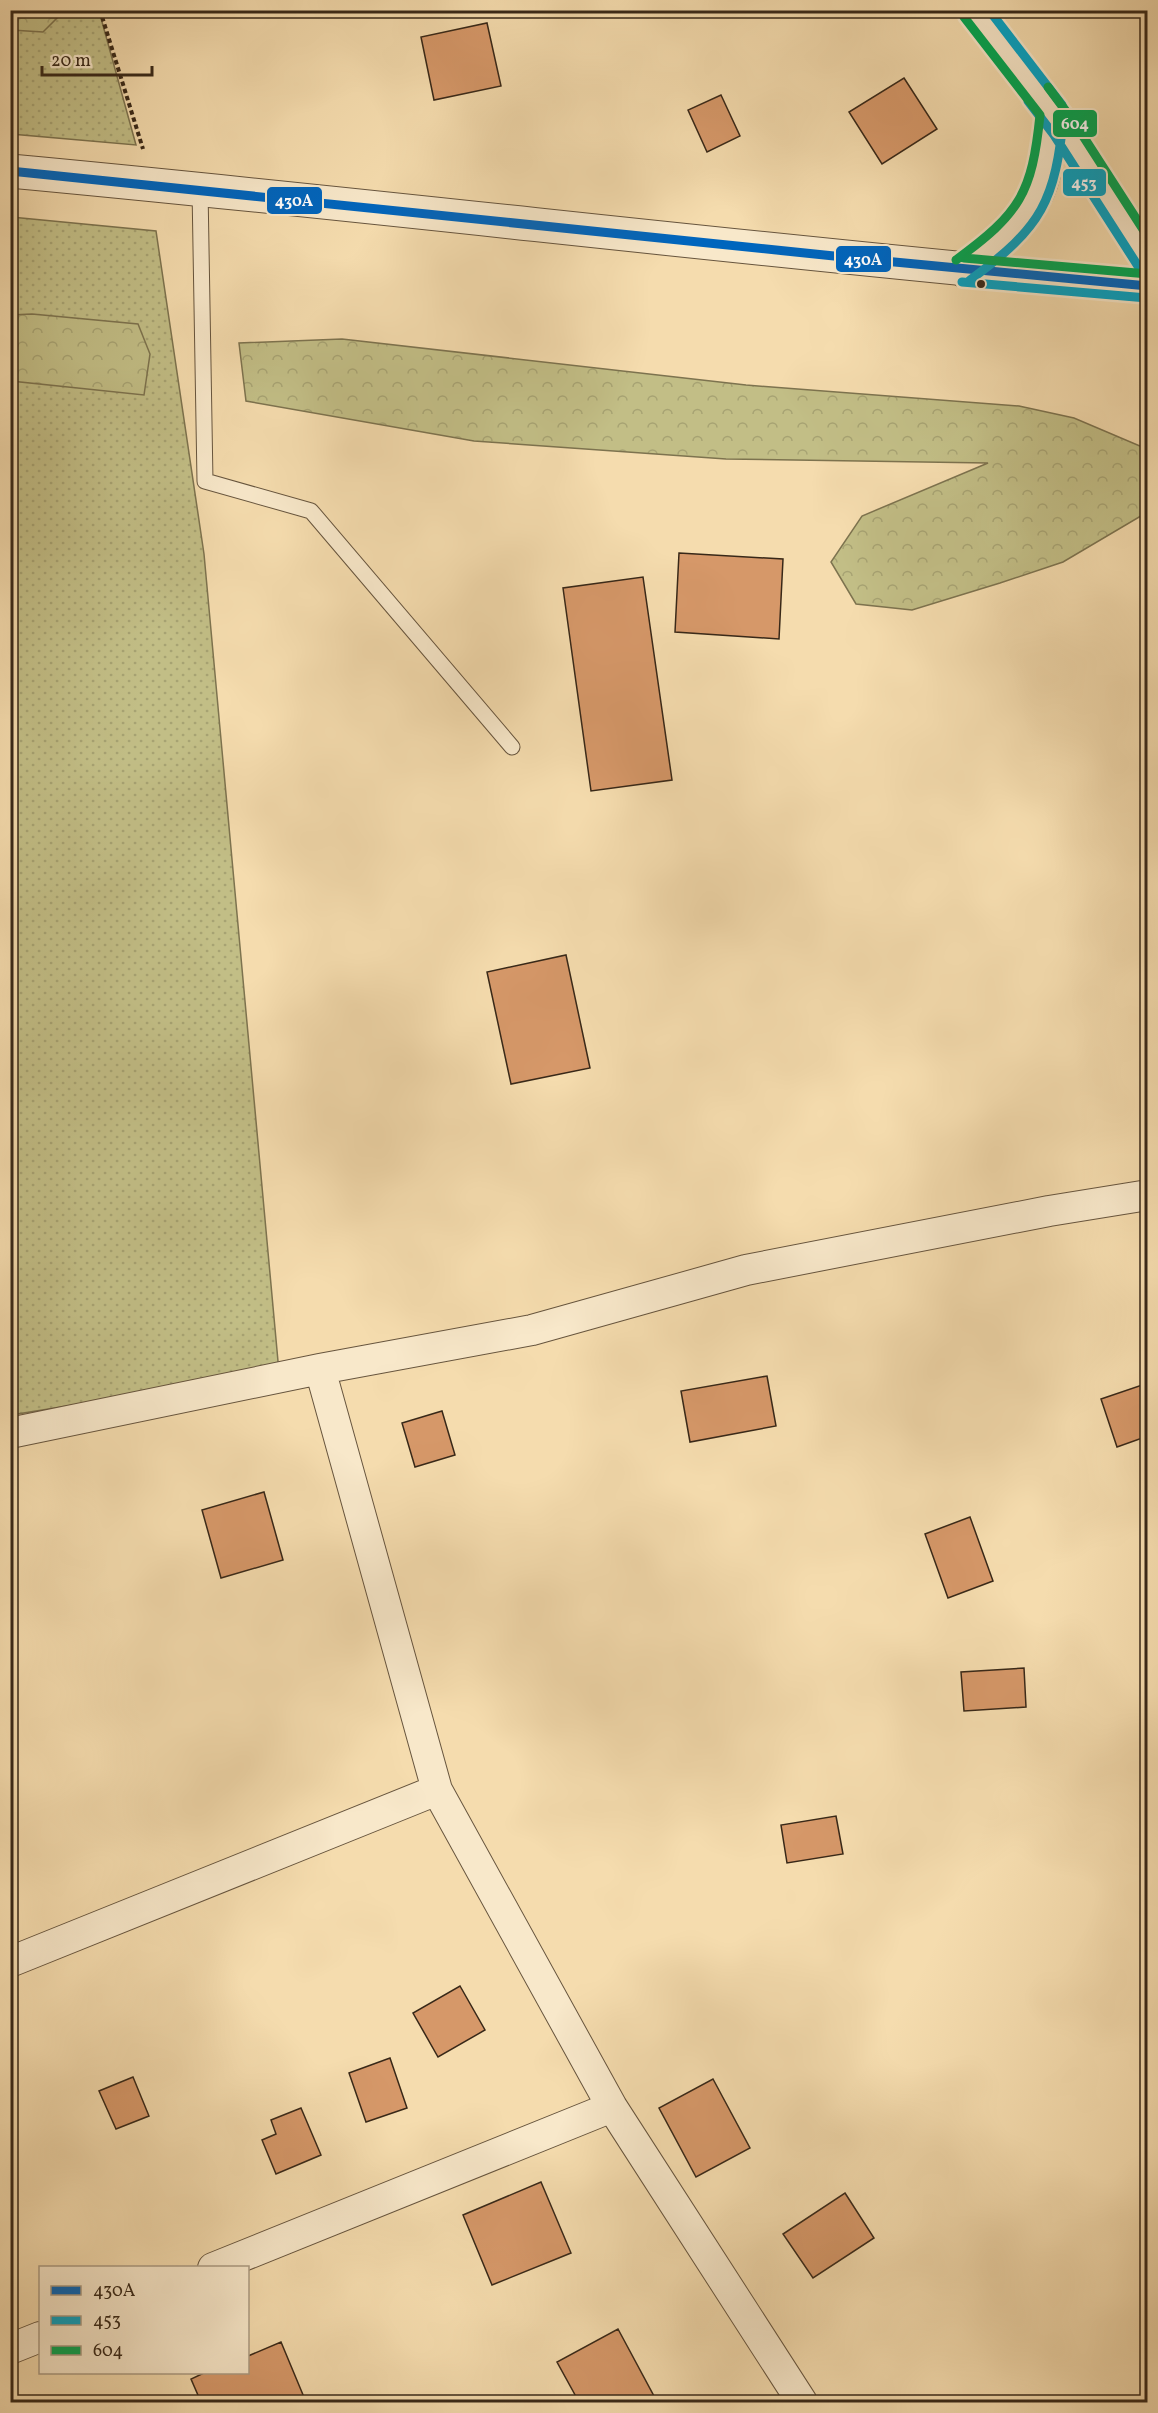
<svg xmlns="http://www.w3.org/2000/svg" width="1158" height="2413" viewBox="0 0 1158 2413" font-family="Vollkorn,serif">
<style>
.grass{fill:url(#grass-dots);stroke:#7d734f;stroke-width:1.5}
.forest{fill:url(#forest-crowns);stroke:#7d734f;stroke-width:1.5}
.building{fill:#d69869;stroke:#382818;stroke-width:1.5}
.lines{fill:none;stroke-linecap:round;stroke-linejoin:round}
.service-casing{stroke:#67553e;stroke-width:17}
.minor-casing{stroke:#67553e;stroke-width:32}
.tertiary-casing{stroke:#67553e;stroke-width:35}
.path{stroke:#382818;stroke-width:4;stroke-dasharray:4.5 3;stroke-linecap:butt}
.service{stroke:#f8e8ca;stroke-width:15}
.minor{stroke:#f8e8ca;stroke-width:30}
.tertiary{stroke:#f8e8ca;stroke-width:33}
.bus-1-casing{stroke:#f8e8ca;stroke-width:14}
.bus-2-casing{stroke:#f8e8ca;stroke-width:14}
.bus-3-casing{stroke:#f8e8ca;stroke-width:14}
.bus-1{stroke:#0065bd;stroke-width:9}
.bus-2{stroke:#03a3c5;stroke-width:9}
.bus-3{stroke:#00a651;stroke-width:9}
.bus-dot{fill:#382818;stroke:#f8e8ca;stroke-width:2}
.line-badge{stroke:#f8e8ca;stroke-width:2}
.badge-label{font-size:16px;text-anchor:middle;font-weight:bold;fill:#fff}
</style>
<defs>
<pattern id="grass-dots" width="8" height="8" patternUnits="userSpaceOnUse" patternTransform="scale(1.5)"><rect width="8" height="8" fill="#c2be86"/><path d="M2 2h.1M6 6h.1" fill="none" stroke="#a7a373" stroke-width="1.8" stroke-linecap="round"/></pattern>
<pattern id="forest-crowns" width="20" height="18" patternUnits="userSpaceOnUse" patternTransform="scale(1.5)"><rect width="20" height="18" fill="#c2be86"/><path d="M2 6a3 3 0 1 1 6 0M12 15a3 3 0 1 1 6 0" fill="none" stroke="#a7a373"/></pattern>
</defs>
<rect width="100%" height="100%" fill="#f5dcae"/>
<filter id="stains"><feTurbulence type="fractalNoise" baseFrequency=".00333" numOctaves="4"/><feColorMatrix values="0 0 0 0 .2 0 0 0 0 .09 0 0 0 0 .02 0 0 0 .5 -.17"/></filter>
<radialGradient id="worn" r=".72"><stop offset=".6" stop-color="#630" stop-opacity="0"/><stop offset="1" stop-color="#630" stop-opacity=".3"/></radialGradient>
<path class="grass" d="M10,11H99L136,145L11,134Z
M11,217L156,231L204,554L279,1372L11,1415Z"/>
<path class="forest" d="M10,11H61L60,15L43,32L11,30Z
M32,314L138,324L150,354L144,395L11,381V315Z
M342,339L746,385L1019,406L1074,418L1147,449V508L1146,513L1063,562L1000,583L912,610L856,604L831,562L862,516L988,463L726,459L474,441L246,401L239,343Z"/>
<path class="building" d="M487,23L501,86L434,100L421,37Z
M904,78L937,129L882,164L849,112Z
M721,95L740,136L707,152L688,110Z
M679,553L783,559L779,639L675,632Z
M643,577L672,780L591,791L563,588Z
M566,955L590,1068L511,1084L487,972Z
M767,1376L776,1426L690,1442L681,1391Z
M1148,1383V1436L1117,1447L1101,1399Z
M442,1411L455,1455L415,1467L402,1423Z
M264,1492L283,1560L221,1578L202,1510Z
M970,1517L993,1581L948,1598L925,1534Z
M1024,1668L1026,1707L964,1711L961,1672Z
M836,1816L843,1854L787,1863L781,1825Z
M460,1986L485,2030L438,2057L413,2013Z
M390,2058L407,2108L366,2122L349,2073Z
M133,2077L149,2116L116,2129L99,2091Z
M713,2079L750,2148L696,2177L659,2108Z
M301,2108L321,2155L276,2174L262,2140L276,2134L271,2120Z
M541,2182L571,2253L492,2285L463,2215Z
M845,2193L874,2238L813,2278L783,2234Z
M618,2329L655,2398L646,2402H579L557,2362Z
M281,2342L306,2402H201L191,2379L206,2372H248V2356Z"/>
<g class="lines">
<g class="service-casing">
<path id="service" d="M200,189L205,481L311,511L512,747"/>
</g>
<g class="minor-casing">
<path id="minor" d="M320,1369L437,1790L612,2107L802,2402
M10,1433L320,1369L532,1330L746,1270L1049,1211L1148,1195
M10,1962L437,1790
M213,2268L612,2107
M10,2349L40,2337"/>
</g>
<g class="tertiary-casing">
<path id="tertiary" d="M974,10L1064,128L1148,260
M10,171C390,206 768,253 1148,286
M963,270C1000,243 1036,216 1045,167C1049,149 1050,130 1052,112"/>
</g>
<path class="path" d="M100,10L143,149"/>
<use href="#service" class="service"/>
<use href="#minor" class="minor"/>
<use href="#tertiary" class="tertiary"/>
<g class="bus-1-casing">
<path id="bus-1" d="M10,171L863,259L1148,286"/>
</g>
<g class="bus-2-casing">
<path id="bus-2" d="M1028,101L1054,135L1138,266
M970,280C1043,226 1055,202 1064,113L1062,105L989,10
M962,282L1147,298"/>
</g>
<g class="bus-3-casing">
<path id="bus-3" d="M1048,87L1074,122L1148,237
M964,258L1148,274
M956,260C1020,213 1032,194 1040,115L964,17"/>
</g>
<use href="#bus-1" class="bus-1"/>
<use href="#bus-2" class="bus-2"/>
<use href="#bus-3" class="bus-3"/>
</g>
<circle class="bus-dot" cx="981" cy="284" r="5"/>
<g class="line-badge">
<rect x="1052" y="109" width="46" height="29" rx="6" fill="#00a651"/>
<rect x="1062" y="168" width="45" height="29" rx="6" fill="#03a3c5"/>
<rect x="266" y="186" width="57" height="29" rx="6" fill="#0065bd"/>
<rect x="835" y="245" width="57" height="28" rx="6" fill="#0065bd"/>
</g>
<g class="badge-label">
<text x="1075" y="129">604</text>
<text x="1084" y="188">453</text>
<text x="294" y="206">430А</text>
<text x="863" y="265">430А</text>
</g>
<rect width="1158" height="2413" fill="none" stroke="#f5dcae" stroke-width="36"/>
<rect x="12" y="12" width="1134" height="2389" fill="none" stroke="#382818" stroke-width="3"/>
<rect x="18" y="18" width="1122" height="2377" fill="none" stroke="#382818" stroke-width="1.5"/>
<rect x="39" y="2266" width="210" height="108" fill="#f8e8ca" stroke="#ab9b83" stroke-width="1.5"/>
<rect x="51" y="2286" width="30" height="9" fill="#0065bd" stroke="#ab9b83" stroke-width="1.5"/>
<text x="93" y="2296" font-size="18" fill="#382818">430А</text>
<rect x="51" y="2316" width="30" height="9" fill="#03a3c5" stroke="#ab9b83" stroke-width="1.5"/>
<text x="93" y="2326" font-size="18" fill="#382818">453</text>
<rect x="51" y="2346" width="30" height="9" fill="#00a651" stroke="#ab9b83" stroke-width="1.5"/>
<text x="93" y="2356" font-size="18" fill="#382818">604</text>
<path d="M42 66v9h110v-9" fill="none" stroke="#382818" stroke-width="3"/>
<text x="51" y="66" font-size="18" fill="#382818" stroke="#f8e8ca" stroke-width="4.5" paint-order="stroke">20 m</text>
<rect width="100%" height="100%" filter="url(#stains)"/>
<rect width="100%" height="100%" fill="url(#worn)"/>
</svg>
